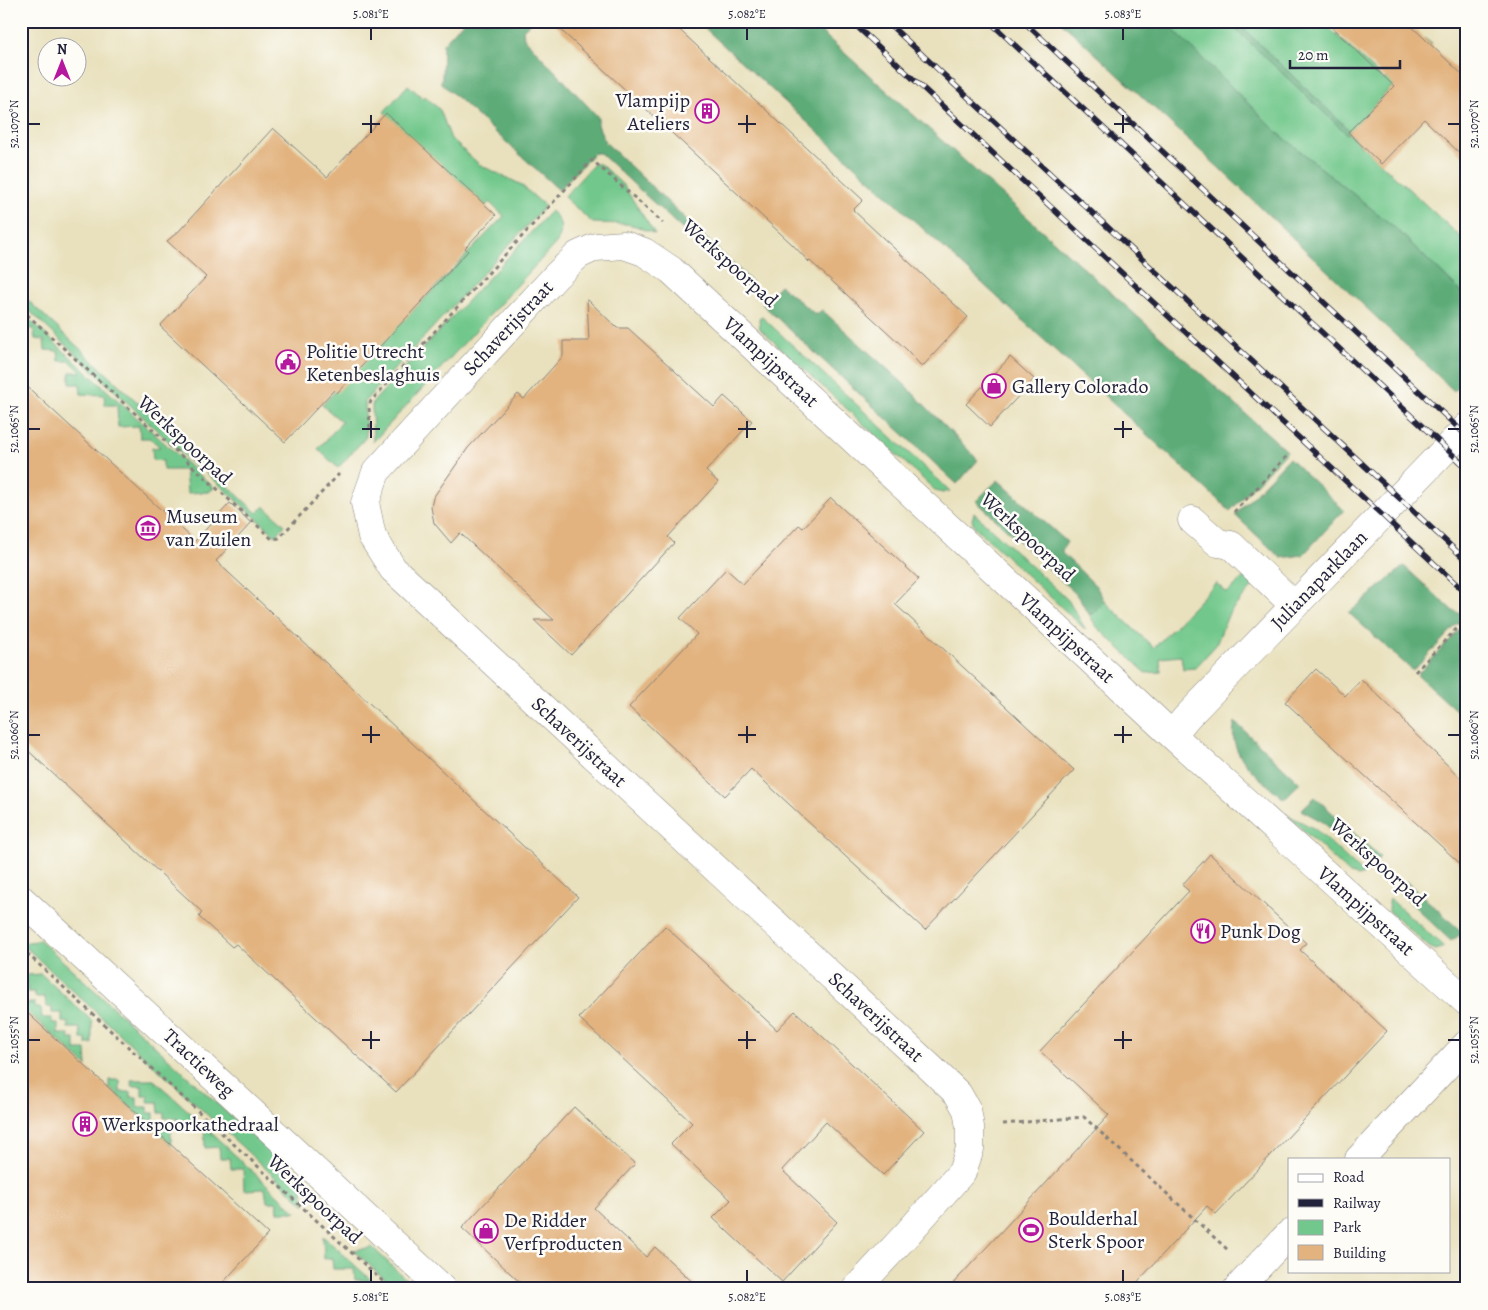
<svg xmlns="http://www.w3.org/2000/svg" width="1488" height="1310" viewBox="0 0 1488 1310" font-family="Alegreya,serif">
<style>
.green{fill:#72c88c;stroke:#4a7564}
.forest{fill:#5dac78;stroke:#40675a}
.building{fill:#e2b37f}
.lines{fill:none;stroke-linecap:round;stroke-linejoin:round}
.minor-casing{stroke:#86827c;stroke-width:29}
.path{stroke:#86827c;stroke-width:3;stroke-dasharray:4 4;stroke-linecap:butt}
.minor{stroke:#fff;stroke-width:28}
.rail-casing{stroke:#22223b;stroke-width:5.5}
.rail{stroke:#fdfcf7;stroke-width:4;stroke-dasharray:11;stroke-linecap:butt}
.ticks{fill:none;stroke:#22223b;stroke-width:2}
.labels{text-anchor:middle;dominant-baseline:central;stroke-width:5;stroke-linejoin:round;paint-order:stroke}
.poi-label{font-size:20px;fill:#22223b;stroke:#fdfcf7;text-anchor:start}
.street-label{font-size:20px;fill:#22223b;stroke:#fdfcf7}
.neatline{fill:none;stroke:#22223b;stroke-width:2}
.ticks-label{font-size:12px;text-anchor:middle;fill:#22223b}
</style>
<rect width="100%" height="100%" fill="#fdfcf7"/>
<filter id="ink" filterUnits="userSpaceOnUse"><feTurbulence type="fractalNoise" baseFrequency=".02" numOctaves="2"/><feDisplacementMap in="SourceGraphic" scale="10" xChannelSelector="R" yChannelSelector="G"/><feConvolveMatrix kernelMatrix="1 2 1 2 8 2 1 2 1" color-interpolation-filters="sRGB"/></filter>
<filter id="wash" filterUnits="userSpaceOnUse"><feTurbulence type="fractalNoise" baseFrequency=".0096" numOctaves="4" result="noise"/><feDisplacementMap in="SourceGraphic" scale="20" xChannelSelector="R" yChannelSelector="G"/><feGaussianBlur stdDeviation="1.12" result="paint"/><feColorMatrix in="noise" values="0 0 0 0 0 0 0 0 0 0 0 0 0 0 0 0 0 1.4 0 .05"/><feComposite in="paint" operator="in"/></filter>
<g filter="url(#wash)">
<rect width="100%" height="100%" fill="#e9e1be"/>
<path class="green" d="M1164,21H1227L1467,243V298L1394,227L1278,133Z
M1235,21H1322L1384,80L1424,38L1432,44L1350,131Z
M408,85L423,98L425,96L440,110L451,139L480,165L520,184L545,206L365,401L366,437L338,468L318,449L342,422L322,405L504,216L489,202L486,206L384,112Z
M594,164H600L623,185L655,234L636,226L626,224L593,223L564,197Z
M551,211C561,220 564,229 557,242L373,442L372,406L373,402Z
M21,294L257,513L264,506L285,525L276,536L202,469L196,467L21,303Z
M21,312L214,488L209,492L187,493L185,470H163V461L153,460L152,448L160,447L150,438H140L139,426L118,427L117,405H105L104,395L81,394L80,384H70V372H81L70,361H59L58,351L45,350L44,340L35,339L34,329L22,328Z
M761,316L950,491L942,493L936,491L760,329L759,319Z
M974,513L1068,600L1086,630L975,527L972,520Z
M1249,572L1257,582L1229,613L1216,645L1195,668L1183,669L1181,656L1160,658L1161,672L1146,673L1096,626L1089,614H1093L1105,602L1154,648L1216,583L1227,593Z
M1286,814L1315,829L1364,874L1358,876L1350,874Z
M1389,898L1444,947L1436,950L1429,947L1389,911L1388,903Z
M39,939L304,1184L302,1186L305,1205L21,943L37,941Z
M41,974L92,1021V1044H86V1039H81L80,1028H68V1023L62,1022V1013H52V1007H46L45,997H35V992H27V975Z
M21,992H24V1003H35V1008H41L42,1018H52V1023H58V1034H69V1039H75V1050H86L87,1066L33,1017L21,1028Z
M109,1080H120V1092H131V1097H137V1107H148V1113H154V1123H165V1129H171V1145L109,1087Z
M131,1080H154L194,1116L184,1127H177V1118H164V1113H159L158,1102H148V1096H142V1086H132Z
M204,1126L296,1212H278L277,1202H267L265,1189L244,1190L243,1169H231L230,1158H220L219,1147L205,1148Z
M323,1236L381,1289H366V1280H355L354,1269H333L332,1258L324,1259Z
M371,1246L416,1289H399L391,1285L353,1250L369,1248Z"/>
<path class="forest" d="M464,21H532L523,30L524,38L598,117V125L605,142L755,285L750,292L600,153H594L559,190L440,82L442,80L443,44Z
M697,21H809L1287,451L1230,511Z
M1060,21H1164L1278,133L1394,227L1467,298V379L1454,391L1218,167Z
M1227,21H1235L1350,131L1347,134Z
M780,285L816,315L822,310L904,384L978,460L957,484L762,304Z
M1289,458L1344,510L1303,555L1281,558L1235,515Z
M998,480L1067,542L1062,550V553L1096,586L1105,602L1093,614H1089L1076,594L976,501Z
M1404,566L1453,611L1462,614L1467,619V720L1417,675L1465,624L1461,620L1413,671L1349,613Z
M1235,722L1300,783L1284,799C1263,780 1225,756 1235,722Z
M1315,797L1380,857L1371,867L1323,822L1301,810Z
M1406,881L1463,933L1451,941L1397,890Z"/>
<g id="blocks">
<path class="building" d="M551,21H670L863,200L853,210L968,317L922,367L907,350L810,261L809,262L793,245Z
M1325,21H1406L1467,79V160L1424,119L1381,164L1348,132L1394,86Z
M386,113L496,215L465,248L468,251L337,393L334,390L285,442L160,326L206,277L167,241L179,231L273,128L327,177Z
M587,299L617,328H628L714,407L724,396L752,421L706,471L718,482L668,537L674,543L571,655L534,620H554L460,533L451,543L434,523L431,507L433,498L437,492L468,448L518,394L524,399L563,356V341H589Z
M1010,357L1034,379L990,427L966,404Z
M21,381L195,541L230,503L251,523L216,561L578,897L396,1092L236,944L232,947L199,917L202,912L21,744Z
M831,498L919,579L895,604L1074,770L925,930L751,769L725,796L629,707L697,634L680,618L726,569L743,584L799,525L803,528Z
M1316,669L1345,696L1361,679L1401,717L1408,727L1467,784V870L1285,702Z
M1210,854L1306,943L1300,950L1387,1031L1216,1214L1207,1206L1131,1289H948L1109,1115L1040,1051L1189,891L1182,885Z
M665,926L777,1030L795,1011L924,1131L883,1175L826,1122L782,1170L837,1222L782,1282L713,1218L731,1200L671,1144L692,1123L579,1018Z
M21,1007L268,1234L217,1289H21Z
M574,1107L635,1164L594,1208L646,1257L655,1247L700,1289H527L462,1228Z"/>
</g>
</g>
<g filter="url(#ink)">
<use href="#blocks" fill-opacity="0" stroke="#86827c" stroke-width="1"/>
<g class="lines">
<g class="minor-casing">
<path id="minor" d="M1192,520L1218,543L1231,545L1294,605
M1172,735L1186,718L1467,427
M21,899L443,1289
M1359,1159L1467,1044
M856,1289L907,1234L962,1172L970,1149V1127L967,1110L958,1094L934,1071L393,569L372,536L365,503L376,472L556,276L578,255L596,247L624,245L644,252L671,270L1172,735L1467,1002
M1237,1289L1289,1234"/>
</g>
<path class="path" d="M21,309L272,539L279,538L339,474
M370,428L369,406L371,401L592,160L663,223
M1234,512L1287,456
M1415,672L1463,622
M21,948L391,1289
M1003,1124L1084,1117L1229,1251"/>
<use href="#minor" class="minor"/>
<g class="rail-casing">
<path id="rail" d="M851,21L1467,594
M886,21L1467,561
M989,21L1467,468
M1023,21L1467,436"/>
</g>
<use href="#rail" class="rail"/>
</g>
</g>
<path class="ticks" d="M371,28V40M747,28V40M1123,28V40M371,115V133M747,115V133M1123,115V133M28,124H40M362,124H380M738,124H756M1114,124H1132M1448,124H1460M371,421V438M747,421V438M1123,421V438M28,429H40M362,429H380M738,429H756M1114,429H1132M1448,429H1460M371,726V743M747,726V743M1123,726V743M28,735H40M362,735H380M738,735H756M1114,735H1132M1448,735H1460M371,1031V1049M747,1031V1049M1123,1031V1049M28,1040H40M362,1040H380M738,1040H756M1114,1040H1132M1448,1040H1460M371,1270V1282M747,1270V1282M1123,1270V1282"/>
<defs>
<g id="building-ring" transform="scale(1.25)"><circle r="9.5" fill="#fdfcf7" stroke="#b5179e" stroke-width="1.5"/><path d="M-4-6H4V6H1V3H-1V6H-4ZM-2.5-4.3h1.7v1.8h-1.7ZM.8-4.3h1.7v1.8H.8ZM-2.5-1h1.7V.8h-1.7ZM.8-1h1.7V.8H.8Z" fill="#b5179e"/></g>
<g id="civic-ring" transform="scale(1.25)"><circle r="9.5" fill="#fdfcf7" stroke="#b5179e" stroke-width="1.5"/><path d="M-.6-6.5H3V-4.5H.6V-3L4-1V1h2V6H-6V1h2V-1L-.6-3ZM-1.2 2.5V6h2.4V2.5Z" fill="#b5179e"/></g>
<g id="shop-ring" transform="scale(1.25)"><circle r="9.5" fill="#fdfcf7" stroke="#b5179e" stroke-width="1.5"/><path d="M-5-2.5h2.3a2.7 3.5 0 0 1 5.4 0H5L5.5 6h-11ZM-1.5-2.5h3a1.5 2.3 0 0 0-3 0Z" fill="#b5179e"/></g>
<g id="museum-ring" transform="scale(1.25)"><circle r="9.5" fill="#fdfcf7" stroke="#b5179e" stroke-width="1.5"/><path d="M0-6L6-3V-2H-6V-3ZM-5-1h2V3h-2ZM-1-1h2V3h-2ZM3-1h2V3H3ZM-6 4H6V6H-6Z" fill="#b5179e"/></g>
<g id="restaurant-ring" transform="scale(1.25)"><circle r="9.5" fill="#fdfcf7" stroke="#b5179e" stroke-width="1.5"/><path d="M-5-6h1v4h1v-4h1v4h1v-4h1v5L-1.5 .5V6h-2V.5L-5-1ZM5-6V6H3V1.5H1.5Q1.5-4 5-6Z" fill="#b5179e"/></g>
<g id="stadium-ring" transform="scale(1.25)"><circle r="9.5" fill="#fdfcf7" stroke="#b5179e" stroke-width="1.5"/><path d="M0-5a6.5 5 0 1 0 0 10a6.5 5 0 1 0 0-10ZM-3.5-1.8h7v3.6h-7Z" fill="#b5179e"/></g>
</defs>
<g fill-rule="evenodd">
<use href="#building-ring" x="707" y="111"/>
<use href="#civic-ring" x="288" y="362"/>
<use href="#shop-ring" x="994" y="386"/>
<use href="#museum-ring" x="148" y="528"/>
<use href="#restaurant-ring" x="1203" y="931"/>
<use href="#building-ring" x="85" y="1124"/>
<use href="#stadium-ring" x="1031" y="1230"/>
<use href="#shop-ring" x="486" y="1231"/>
</g>
<g class="labels">
<g class="poi-label">
<text x="690" y="100" text-anchor="end">Vlampijp<tspan x="690" dy="23">Ateliers</tspan></text>
<text x="306" y="351">Politie Utrecht<tspan x="306" dy="23">Ketenbeslaghuis</tspan></text>
<text x="1012" y="386">Gallery Colorado</text>
<text x="166" y="516">Museum<tspan x="166" dy="23">van Zuilen</tspan></text>
<text x="1220" y="931">Punk Dog</text>
<text x="102" y="1124">Werkspoorkathedraal</text>
<text x="1048" y="1218">Boulderhal<tspan x="1048" dy="23">Sterk Spoor</tspan></text>
<text x="504" y="1220">De Ridder<tspan x="504" dy="23">Verfproducten</tspan></text>
</g>
<g class="street-label">
<text transform="translate(730 263) rotate(42)">Werkspoorpad</text>
<text transform="translate(508 328) rotate(-47)">Schaverijstraat</text>
<text transform="translate(771 362) rotate(43)">Vlampijpstraat</text>
<text transform="translate(185 440) rotate(43)">Werkspoorpad</text>
<text transform="translate(1028 537) rotate(43)">Werkspoorpad</text>
<text transform="translate(1319 580) rotate(-46)">Julianaparklaan</text>
<text transform="translate(1067 638) rotate(43)">Vlampijpstraat</text>
<text transform="translate(579 742) rotate(43)">Schaverijstraat</text>
<text transform="translate(1378 862) rotate(42)">Werkspoorpad</text>
<text transform="translate(1366 911) rotate(42)">Vlampijpstraat</text>
<text transform="translate(876 1017) rotate(43)">Schaverijstraat</text>
<text transform="translate(199 1063) rotate(43)">Tractieweg</text>
<text transform="translate(315 1199) rotate(43)">Werkspoorpad</text>
</g>
</g>
<rect width="1488" height="1310" fill="none" stroke="#fdfcf7" stroke-width="55"/>
<rect x="1288" y="1158" width="162" height="115" fill="#fdfcf7" stroke="#a5a5ac"/>
<rect x="1298" y="1174" width="25" height="8" fill="#ffffff" stroke="#a5a5ac"/>
<text x="1333" y="1182" font-size="15" fill="#22223b">Road</text>
<rect x="1298" y="1199" width="25" height="8" fill="#22223b" stroke="#a5a5ac"/>
<text x="1333" y="1208" font-size="15" fill="#22223b">Railway</text>
<rect x="1298" y="1220" width="25" height="15" fill="#72c88c" stroke="#a5a5ac"/>
<text x="1333" y="1232" font-size="15" fill="#22223b">Park</text>
<rect x="1298" y="1245" width="25" height="15" fill="#e2b37f" stroke="#a5a5ac"/>
<text x="1333" y="1258" font-size="15" fill="#22223b">Building</text>
<g transform="translate(62 62)"><circle r="24" fill="#fdfcf7" stroke="#a5a5ac"/>
<path d="M0-4L9 19L0 12L-9 19Z" fill="#b5179e"/>
<text y="-8" font-size="14" font-weight="bold" text-anchor="middle" fill="#22223b">N</text>
</g>
<path d="M1290 60v8h110v-8" fill="none" stroke="#22223b" stroke-width="2.5"/>
<text x="1298" y="60" font-size="15" fill="#22223b" stroke="#fdfcf7" stroke-width="4" paint-order="stroke">20 m</text>
<rect x="28" y="28" width="1432" height="1254" class="neatline"/>
<g class="ticks-label">
<text x="371" y="18">5.081°E</text>
<text x="747" y="18">5.082°E</text>
<text x="1123" y="18">5.083°E</text>
<text transform="translate(14 124) rotate(-90)" y="4">52.1070°N</text>
<text transform="translate(1474 124) rotate(-90)" y="4">52.1070°N</text>
<text transform="translate(14 429) rotate(-90)" y="4">52.1065°N</text>
<text transform="translate(1474 429) rotate(-90)" y="4">52.1065°N</text>
<text transform="translate(14 735) rotate(-90)" y="4">52.1060°N</text>
<text transform="translate(1474 735) rotate(-90)" y="4">52.1060°N</text>
<text transform="translate(14 1040) rotate(-90)" y="4">52.1055°N</text>
<text transform="translate(1474 1040) rotate(-90)" y="4">52.1055°N</text>
<text x="371" y="1301">5.081°E</text>
<text x="747" y="1301">5.082°E</text>
<text x="1123" y="1301">5.083°E</text>
</g>
</svg>
